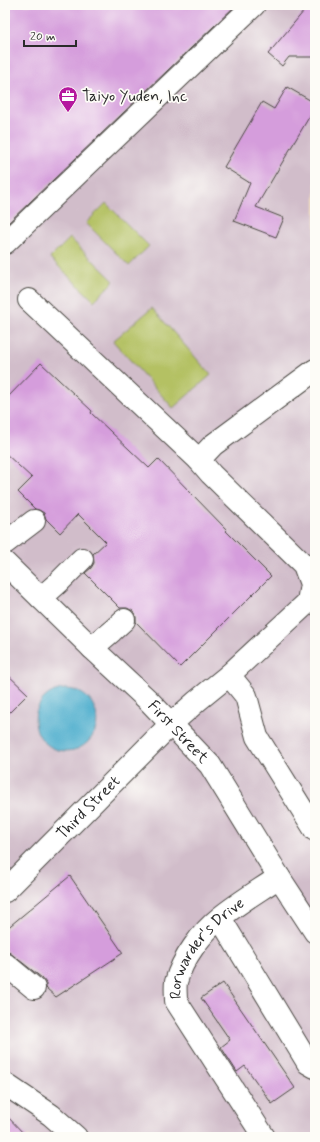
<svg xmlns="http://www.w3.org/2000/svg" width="320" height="1142" viewBox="0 0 320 1142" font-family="Mynerve,sans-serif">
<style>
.industrial{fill:#d1bdca}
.green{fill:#b4c163;stroke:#707647}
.water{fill:#4fafce;stroke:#3d6d7c}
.building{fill:#d59ddc}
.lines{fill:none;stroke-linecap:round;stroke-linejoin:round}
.minor-casing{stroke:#494641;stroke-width:24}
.minor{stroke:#fff;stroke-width:22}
.labels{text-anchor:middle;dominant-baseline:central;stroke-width:3.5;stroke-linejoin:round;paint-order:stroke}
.poi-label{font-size:16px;fill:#2b2b2b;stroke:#fdfcf7;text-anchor:start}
.street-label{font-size:16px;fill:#2b2b2b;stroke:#fdfcf7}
</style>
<rect width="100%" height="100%" fill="#fdfcf7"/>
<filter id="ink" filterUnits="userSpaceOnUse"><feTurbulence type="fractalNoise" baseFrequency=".025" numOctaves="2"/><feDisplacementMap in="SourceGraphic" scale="8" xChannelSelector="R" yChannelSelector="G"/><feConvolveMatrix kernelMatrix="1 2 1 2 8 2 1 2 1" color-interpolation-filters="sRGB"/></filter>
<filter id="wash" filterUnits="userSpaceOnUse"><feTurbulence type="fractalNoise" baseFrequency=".012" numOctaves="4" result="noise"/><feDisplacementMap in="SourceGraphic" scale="16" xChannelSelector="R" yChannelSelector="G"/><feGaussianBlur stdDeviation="0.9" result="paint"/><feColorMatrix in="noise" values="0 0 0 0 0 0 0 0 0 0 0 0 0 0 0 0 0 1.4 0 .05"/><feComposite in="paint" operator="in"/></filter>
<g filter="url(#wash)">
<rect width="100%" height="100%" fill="#f1debf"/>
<path class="industrial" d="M5,5H315V1137H5Z"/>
<path class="green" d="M106,203L149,246L129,266L86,223Z
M70,238L114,281L94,301L50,258Z
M152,308L211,375L173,408L113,341Z"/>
<path class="water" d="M35 720a31 31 0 1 1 62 0a31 31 0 1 1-62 0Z"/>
<g id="blocks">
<path class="building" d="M5,5H236L7,224L5,222Z
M309,5H315V57H289L282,66L268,54Z
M287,87L315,103V107L256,207L284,218L276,237L234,221L250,183L224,167L262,102L274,109Z
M41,363L92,411L91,413L149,468L158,459L226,529L225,530L271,576L180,667L136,622V617L133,611L127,608H120L85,573L91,568L94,563L93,554L106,542L78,514L60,533L46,519L44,513L39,510L35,509L18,492L32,478L5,453V400Z
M5,672L28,694L5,717Z
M70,876L123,953L56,997L46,988V983L42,978L5,949V930Z
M223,983L295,1088L272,1104L245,1066L237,1072L221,1047L230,1040L201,998Z
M5,1114L27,1137H5Z"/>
</g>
</g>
<g filter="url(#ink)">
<use href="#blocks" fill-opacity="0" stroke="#494641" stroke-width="1"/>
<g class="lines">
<g class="minor-casing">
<g id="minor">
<path d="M5,243L254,5"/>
<path d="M29,300L199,460"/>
<path d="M5,543L34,521"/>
<path id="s1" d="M5,563L92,648L149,701L210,765L279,877L315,932"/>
<path d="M41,598L59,582L82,559"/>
<path d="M92,648L112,631L124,620"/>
<path d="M229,675L246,696L257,737L315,830"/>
<path id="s2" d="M5,891L171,724L197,701L229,675L308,602L311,584L304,565L211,474L199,460L213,445L315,370"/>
<path d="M220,918L308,1063L315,1067"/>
<path d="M5,964L34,988"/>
<path d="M5,1084L51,1115L76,1137"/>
<path id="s3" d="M264,1137L176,1001C176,995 175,988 176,982C182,959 202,932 221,917C238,903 260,890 279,877"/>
</g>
</g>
<use href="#minor" class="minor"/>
</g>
</g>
<defs>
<g id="office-pin" transform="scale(1)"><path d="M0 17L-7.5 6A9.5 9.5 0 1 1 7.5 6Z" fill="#b5179e" stroke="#fdfcf7"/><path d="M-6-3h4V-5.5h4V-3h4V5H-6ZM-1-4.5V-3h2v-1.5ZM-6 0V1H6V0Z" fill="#fff"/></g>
</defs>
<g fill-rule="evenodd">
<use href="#office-pin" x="68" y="96"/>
</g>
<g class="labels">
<g class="poi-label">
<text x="82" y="96">Taiyo Yuden, Inc</text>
</g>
<g class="street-label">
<text stroke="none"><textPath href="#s1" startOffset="242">First Street</textPath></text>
<text stroke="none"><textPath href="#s2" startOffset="118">Third Street</textPath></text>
<text stroke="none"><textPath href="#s3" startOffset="226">Rorwarder's Drive</textPath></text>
</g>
</g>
<rect width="320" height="1142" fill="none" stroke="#fdfcf7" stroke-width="20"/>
<path d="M24 40v6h52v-6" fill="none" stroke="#2b2b2b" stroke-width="2"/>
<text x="30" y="40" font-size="12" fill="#2b2b2b" stroke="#fdfcf7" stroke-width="3" paint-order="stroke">20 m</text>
</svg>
